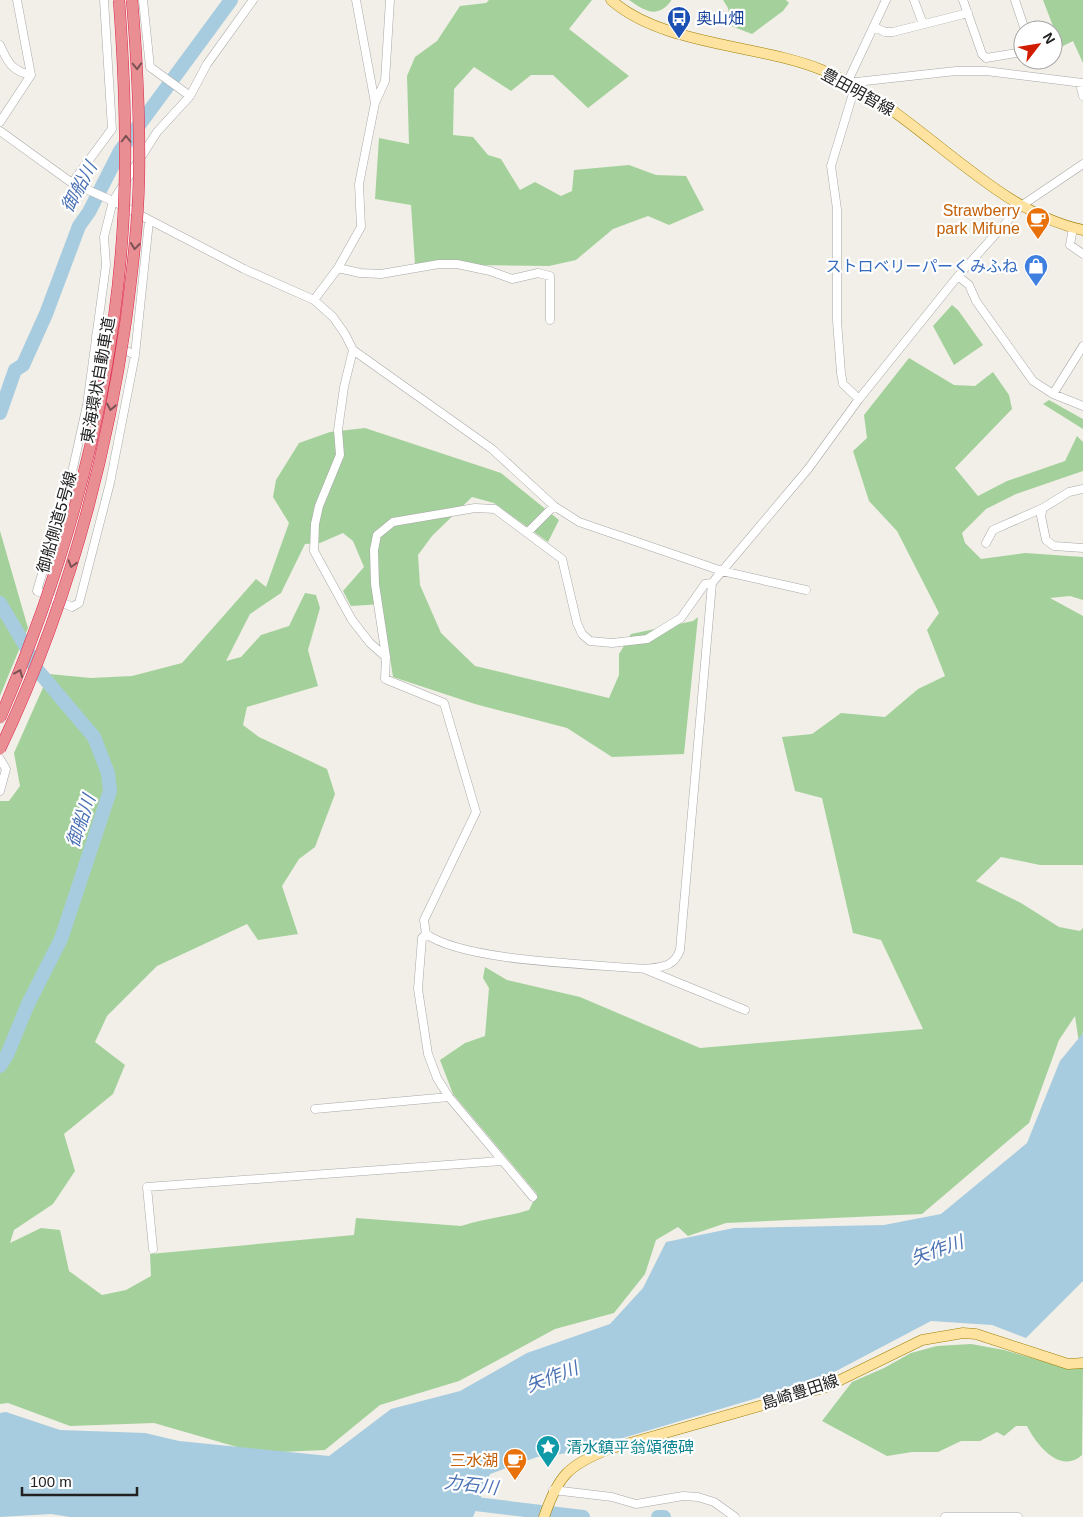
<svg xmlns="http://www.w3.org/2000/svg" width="1083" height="1517" viewBox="0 0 1083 1517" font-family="Helvetica,'Noto Sans JP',sans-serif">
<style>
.forest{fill:#a4d19b}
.water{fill:#a7cbdf}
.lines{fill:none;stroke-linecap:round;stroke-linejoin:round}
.river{stroke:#a7cbdf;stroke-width:14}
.minor-casing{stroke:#a8a8a8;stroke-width:9}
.major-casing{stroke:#9d7f00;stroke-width:11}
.minor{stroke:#fff;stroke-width:8}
.major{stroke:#fee2a0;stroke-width:10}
.highway-bridge-casing{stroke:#df244b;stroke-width:12;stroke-linecap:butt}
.highway-bridge{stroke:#e98e93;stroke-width:11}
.oneway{stroke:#7b5254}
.labels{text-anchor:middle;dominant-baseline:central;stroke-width:4.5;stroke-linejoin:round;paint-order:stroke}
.transit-label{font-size:16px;fill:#164399;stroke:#fff;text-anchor:start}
.street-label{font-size:16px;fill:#212121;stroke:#fff}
.food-label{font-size:16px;fill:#c56008;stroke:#fff;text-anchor:end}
.shop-label{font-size:16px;fill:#366cbe;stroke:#fff;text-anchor:end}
.culture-label{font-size:16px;fill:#0d838f;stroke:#fff;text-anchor:start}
.water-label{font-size:18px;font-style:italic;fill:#4a71b4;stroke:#fff}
</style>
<rect width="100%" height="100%" fill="#f1efe7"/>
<path class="forest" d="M489,0H592L569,29L629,76L588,108L553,75H531L511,91L474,67L454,89L453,135L473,137L488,155L501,159L520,190L535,182L561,196L572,191L574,170L629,165L656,175L686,176L704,210L669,225L648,216L613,229L576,260L549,266L415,264L411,205L375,199L379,138L409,144L407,76L415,57L437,41L460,6L486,3Z
M629,0H671V1C657,19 645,11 629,0Z
M723,0H786L789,3L783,11L752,34L731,26L728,8Z
M1043,0H1083V63L1073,41L1061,47Z
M952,305L958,310L983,345L954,365L933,326Z
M909,358L954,385L975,386L993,372L1009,395L1012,409L955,468L978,496L1007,481L1065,461L1077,436L1083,442V471L1016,494L986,509L962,533L965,543L981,559L1025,553L1083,557V600L1070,596L1050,598L1083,616V865H1040L1001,857L976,881L1021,903L1059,927L1080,931L1083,928V1032L1079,1043L1075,1016L1059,1040L1029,1123L922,1214L726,1223L688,1236L678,1227L656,1240L645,1274L614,1313L555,1329L459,1381L380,1405L325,1450L258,1453L154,1423L70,1426L8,1403L0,1404V801H9L20,786L14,753L49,674L91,678L132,676L182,663L256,579L266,587L289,523L273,497L276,480L299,443L330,432L365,428L501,473L559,520L548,542L494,503L472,497L432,536L418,555L420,585L441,633L475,666L609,698L619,675V654L631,634L693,621L698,617L684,754L612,757L567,728L475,704L393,677L382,604L351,606L343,591L364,567L353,541L343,533L320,543L305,544L281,593L250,614L226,661L241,657L261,635L289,626L305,593L316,595L320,608L308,650L318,686L247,707L243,725L259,737L327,769L335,794L315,847L299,859L282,886L298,934L258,940L247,924L157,966L107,1016L95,1042L125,1065L113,1094L64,1134L75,1171L53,1204L14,1230L10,1243L41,1228L60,1230L69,1271L102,1295L126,1290L151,1276L150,1254L354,1235L356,1218L461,1226C483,1219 506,1217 529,1210L537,1194L453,1094L440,1060L465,1043L485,1036L489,988L483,978L485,967L507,980L580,997L700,1048L923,1029L881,940L853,933L822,798L795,791L782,737L812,734L841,713L885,717L918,689L945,676L927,630L939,613L897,531L869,501L853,451L867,438L864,415Z
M1049,400L1081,418L1083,419V429L1043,404Z
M0,531L28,628L0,696V602L2,600L0,595Z
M971,1344L1004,1350L1067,1368H1083L1082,1455C1060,1475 1036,1444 1027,1426H1016L1004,1436L997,1432L980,1441H961L938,1452H912L887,1456L822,1421L852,1382L884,1368L911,1353L937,1346Z"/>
<path class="water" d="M1083,1033V1281L1026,1338L992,1325L931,1321L821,1379L576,1452L537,1457L490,1474L473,1517H70L51,1514L0,1517V1413L6,1412L60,1430L145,1433L179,1441L329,1456L391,1409L460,1391L527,1353L610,1324L643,1288L666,1242L734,1228L884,1225L941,1214L1027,1143L1060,1061Z"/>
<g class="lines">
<path class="river" d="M0,413L15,370L23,365L46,314L79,226L89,212L120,151L231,0
M0,603L26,647L34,666L94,737L108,773L110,791L61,939L28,1004L7,1055L0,1066
M459,1502L583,1517
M658,1517H664"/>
<g class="minor-casing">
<path id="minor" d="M143,0L150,67L190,96
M356,0L375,103
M914,0L923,24
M963,0L982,54L986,58L1023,52
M1015,0L1025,30
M874,27L885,32H893L968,13
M0,45C8,63 12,71 31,75
M847,83L956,71H986L1083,83
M847,83L886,0
M1080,84L1083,96
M855,87L831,166L837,209V321L841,373L843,384L859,399
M0,122L31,75L17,0
M0,131L72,183L113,201L244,269L314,300L333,317L345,334L353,350L492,449L554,506L579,522L722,571L806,590
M72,183L112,129L104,0
M149,221L135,355L110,483L79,603L72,607L37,591L73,468L87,405L106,265L104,237L113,201L157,132L190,96L207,64L253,0
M1073,228L1070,245L1083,254
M338,268L360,273L381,274L439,264H457L490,271L512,279L538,273L550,276V320
M958,276L969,285L976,301L1033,381L1053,394L1083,406
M314,300L338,268L361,227L359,184L375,103L385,81L390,0
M96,336L135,355
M353,350L344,387L338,430L340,455L319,506L315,524L314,551L352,620L370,643L386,657
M1053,394L1083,346
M1083,489L1069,492L1043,508L1041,516L1046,540L1054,546L1083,548
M527,533L554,506
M986,543L993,530L1043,508
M712,583L705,584L681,618L647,639L612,643L590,641L582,634L577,623L562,559L495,509L475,508L393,522L377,535L374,550L375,584L386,657L385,679L444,703L476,812L424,920L426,934C466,962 593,964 645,969C662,967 674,967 680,950L712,583L808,469L859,399L958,276L1021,206L1083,164
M0,759L6,769L0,791
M426,934L422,938L418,989L428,1054L437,1078L449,1097L533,1197
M647,970L745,1010
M315,1109L449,1097
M153,1249L147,1187L501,1161
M553,1490L612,1497L636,1504L683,1496L698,1497L714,1502L735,1517
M945,1517H1018"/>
</g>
<g class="major-casing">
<path id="major" d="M611,0C663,46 759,44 822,70C915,107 988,210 1083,230
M544,1517C558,1476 568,1465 609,1449L826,1387L922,1340L963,1333L976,1334L1068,1364L1083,1363"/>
</g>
<use href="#minor" class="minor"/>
<use href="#major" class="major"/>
<g class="highway-bridge-casing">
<path id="highway-bridge" d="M0,718C69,557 116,383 124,207C127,138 124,69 119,0
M0,749C64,614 105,468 126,320C132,273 138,225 139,178C140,118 137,59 132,0"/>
</g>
<use href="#highway-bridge" class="highway-bridge"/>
</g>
<defs><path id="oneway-chevron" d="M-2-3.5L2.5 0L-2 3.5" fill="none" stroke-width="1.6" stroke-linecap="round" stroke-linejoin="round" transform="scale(1.25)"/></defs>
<g class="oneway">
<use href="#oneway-chevron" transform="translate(137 66) rotate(88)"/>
<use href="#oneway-chevron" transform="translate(126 139) rotate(-90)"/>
<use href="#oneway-chevron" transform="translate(135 246) rotate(96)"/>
<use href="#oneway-chevron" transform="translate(111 407) rotate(101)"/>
<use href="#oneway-chevron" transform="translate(72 564) rotate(107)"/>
<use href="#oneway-chevron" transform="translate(19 673) rotate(-67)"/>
</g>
<defs>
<g id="bus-pin" transform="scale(1.25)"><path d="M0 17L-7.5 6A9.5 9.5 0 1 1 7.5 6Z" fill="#1a4fb4" stroke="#fff"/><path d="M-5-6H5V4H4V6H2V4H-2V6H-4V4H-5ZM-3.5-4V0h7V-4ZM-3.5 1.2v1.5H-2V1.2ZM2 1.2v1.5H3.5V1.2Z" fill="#fff"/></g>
<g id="cafe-pin" transform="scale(1.25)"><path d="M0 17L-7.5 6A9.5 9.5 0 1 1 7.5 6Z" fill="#e8710a" stroke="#fff"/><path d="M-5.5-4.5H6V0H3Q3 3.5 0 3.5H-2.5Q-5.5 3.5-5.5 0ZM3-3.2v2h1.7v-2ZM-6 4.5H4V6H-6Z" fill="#fff"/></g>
<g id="shop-pin" transform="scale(1.25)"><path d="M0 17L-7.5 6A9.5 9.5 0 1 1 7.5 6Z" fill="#3f7fe0" stroke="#fff"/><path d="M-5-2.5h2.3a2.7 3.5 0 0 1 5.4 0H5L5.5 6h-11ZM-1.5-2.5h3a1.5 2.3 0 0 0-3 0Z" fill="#fff"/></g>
<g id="sight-pin" transform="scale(1.25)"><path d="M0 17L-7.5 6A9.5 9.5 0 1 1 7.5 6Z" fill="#0f9aa8" stroke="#fff"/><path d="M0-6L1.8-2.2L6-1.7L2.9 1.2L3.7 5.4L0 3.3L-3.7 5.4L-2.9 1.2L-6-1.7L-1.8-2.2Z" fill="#fff"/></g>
</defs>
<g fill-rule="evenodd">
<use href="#bus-pin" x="679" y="18"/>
<use href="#cafe-pin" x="1038" y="219"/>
<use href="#shop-pin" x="1036" y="266"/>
<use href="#sight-pin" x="548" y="1447"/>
<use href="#cafe-pin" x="515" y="1460"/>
</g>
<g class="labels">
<g class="transit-label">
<text x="696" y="18">奥山畑</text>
</g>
<g class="street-label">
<text transform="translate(858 92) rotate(29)">豊田明智線</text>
<text transform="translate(98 380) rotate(-80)">東海環状自動車道</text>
<text transform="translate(57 522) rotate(-74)">御船側道5号線</text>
<text transform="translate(800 1392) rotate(-18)">島崎豊田線</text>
</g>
<g class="food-label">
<text x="1020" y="210">Strawberry<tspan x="1020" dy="18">park Mifune</tspan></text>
<text x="498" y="1460">三水湖</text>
</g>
<g class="shop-label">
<text x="1018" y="266">ストロベリーパーくみふね</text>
</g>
<g class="culture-label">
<text x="566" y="1447">清水鎮平翁頌徳碑</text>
</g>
<g class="water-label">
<text transform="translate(79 187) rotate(-61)">御船川</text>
<text transform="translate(81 821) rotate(-71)">御船川</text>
<text transform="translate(937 1250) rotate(-19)">矢作川</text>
<text transform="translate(552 1377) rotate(-21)">矢作川</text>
<text transform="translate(471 1485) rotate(7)">力石川</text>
</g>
</g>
<g transform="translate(1038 45) rotate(59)"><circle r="24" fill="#ffffff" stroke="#a6a6a6"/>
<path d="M0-4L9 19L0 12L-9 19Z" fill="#d11c00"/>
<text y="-8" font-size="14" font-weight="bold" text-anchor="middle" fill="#212121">N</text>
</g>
<path d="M22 1487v8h115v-8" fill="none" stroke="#212121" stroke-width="2.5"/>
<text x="30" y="1487" font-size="15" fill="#212121" stroke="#ffffff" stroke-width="4" paint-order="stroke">100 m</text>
</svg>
